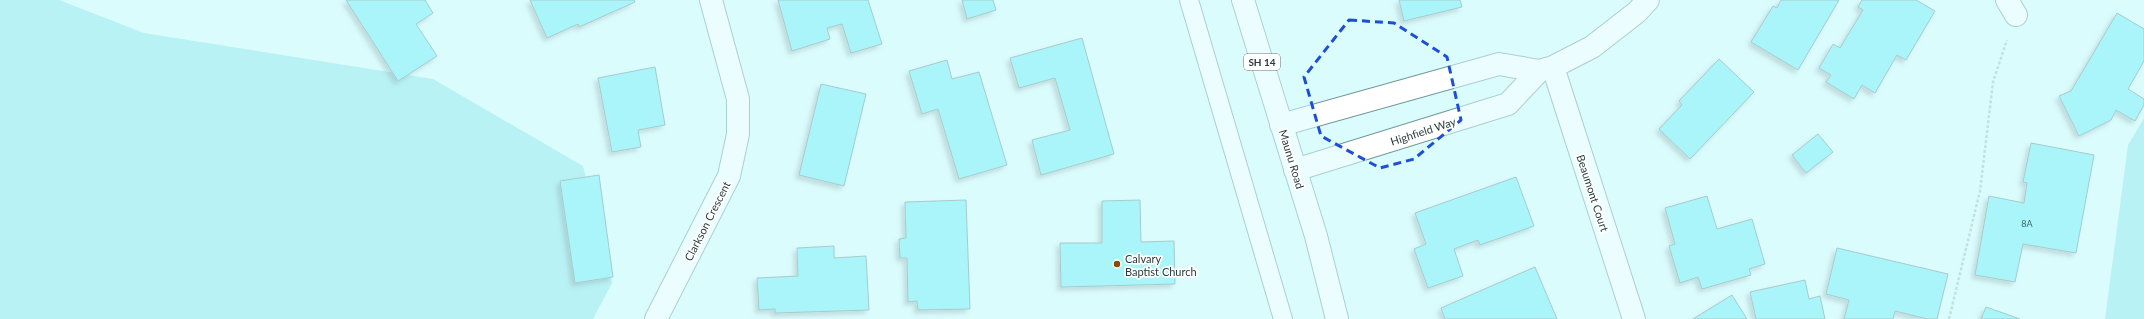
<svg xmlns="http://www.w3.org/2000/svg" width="2144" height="319" viewBox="0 0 2144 319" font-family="Lato,sans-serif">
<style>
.green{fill:#8fe6ea}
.building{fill:#6eedf3;stroke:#6a9092;filter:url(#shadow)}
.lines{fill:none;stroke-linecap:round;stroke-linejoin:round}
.lane-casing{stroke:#72999a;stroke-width:20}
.street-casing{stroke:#72999a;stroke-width:24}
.primary-casing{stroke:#72999a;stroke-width:24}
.path{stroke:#a4c0c1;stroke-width:2.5;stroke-dasharray:3 2;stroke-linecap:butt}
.lane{stroke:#fff;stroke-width:18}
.street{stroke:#fff;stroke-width:22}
.primary{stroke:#fff;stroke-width:22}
.marked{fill:none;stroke:#1d4ed8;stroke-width:3;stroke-dasharray:8 5;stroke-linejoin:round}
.poi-dot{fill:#874a09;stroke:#fff;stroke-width:1.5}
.labels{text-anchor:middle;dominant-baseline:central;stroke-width:3.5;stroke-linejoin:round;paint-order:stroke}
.number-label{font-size:9px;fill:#3a6768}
.shield{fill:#fff;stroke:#697575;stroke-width:1}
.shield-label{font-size:10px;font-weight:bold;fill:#293a3a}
.street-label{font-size:11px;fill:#293a3a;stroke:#fff}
.poi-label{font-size:11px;fill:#293a3a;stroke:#fff;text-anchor:start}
</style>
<defs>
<filter id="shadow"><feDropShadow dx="-3.5" dy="3.5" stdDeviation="2" flood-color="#0004"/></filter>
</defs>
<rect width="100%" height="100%" fill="#dbfcfd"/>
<path class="green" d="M0,0H59L144,33L433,79L583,166L612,283L593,319H0Z
M2144,118V319H2105L2128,145Z"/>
<path class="building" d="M346,0H425L433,13L416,24L437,56L398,81Z
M530,0H634L635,2L579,27L578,24L547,38Z
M778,0H868L882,44L851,53L842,24L827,28L830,39L792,51Z
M962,0H993L996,10L967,19Z
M1399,0H1460L1462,7L1404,21Z
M1781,0H1839L1798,70L1751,42L1773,6L1777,8Z
M1862,0H1916L1935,11L1906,60L1897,55L1875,93L1862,85L1854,99L1826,82L1831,75L1819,68L1833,44L1840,48L1863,10L1858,7Z
M2117,13L2144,29V61L2128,89L2144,99V105L2135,121L2116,110L2111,120L2079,136L2059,96L2071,91Z
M1082,38L1114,154L1041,175L1032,140L1070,130L1055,78L1019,88L1010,58Z
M1719,59L1754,92L1690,159L1659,129L1682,105L1679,101Z
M947,60L952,79L979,72L1007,165L959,179L938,109L922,114L909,71Z
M655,67L665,125L638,130L641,147L612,152L598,78Z
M821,84L866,94L844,186L799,175Z
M1818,134L1833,152L1806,173L1792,155Z
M2031,143L2094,155L2076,253L2023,244L2015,282L1975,275L1989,196L2024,203L2027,183L2023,182Z
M599,175L613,277L575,283L560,181Z
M1516,177L1534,226L1480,245L1478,240L1454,249L1463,276L1428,288L1414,249L1426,244L1415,213Z
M1707,196L1717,229L1752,219L1765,264L1749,269L1751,275L1702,289L1698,277L1680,283L1669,246L1675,244L1665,208Z
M966,200L970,309L918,310L917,301L908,302L907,258H900L899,239L906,238L905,202Z
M1140,200L1141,242L1174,241L1175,284L1061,287L1060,243H1102V201Z
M834,246V258L866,256L869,310L775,313V309L759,310L757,278L798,276L797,248Z
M1837,248L1948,274L1937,319H1927L1895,311L1893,319H1844L1849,300L1826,294Z
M1535,267L1557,319H1445L1441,308Z
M1805,280L1809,299L1820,296L1825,319H1756L1750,292Z
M1732,295L1747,319H1693Z
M1986,307L2020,319H1981Z"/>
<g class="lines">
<g class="lane-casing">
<path id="lane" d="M1189,0L1283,319"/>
</g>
<g class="street-casing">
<path id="street" d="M2007,0L2016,15
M1553,67L1634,319
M1281,125L1499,64L1539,71
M1295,170L1508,104L1539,71L1553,67L1592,47L1637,12L1648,0
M656,319L729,176L738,134V99L711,0"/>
</g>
<g class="primary-casing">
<path id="primary" d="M1243,0L1316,236L1337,319"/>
</g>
<path class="path" d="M1949,319L1980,191L1993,82L2007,40"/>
<use href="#lane" class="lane"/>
<use href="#street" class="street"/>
<use href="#primary" class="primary"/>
</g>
<path d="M0 0H2144V319H0ZM1349,20L1394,23L1447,57L1461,120L1414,159L1380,168L1321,136L1304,77Z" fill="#dbfcfd" fill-opacity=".55" fill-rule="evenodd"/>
<path class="marked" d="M1349,20L1394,23L1447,57L1461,120L1414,159L1380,168L1321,136L1304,77Z"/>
<circle class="poi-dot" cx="1117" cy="264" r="4"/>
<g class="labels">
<g class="number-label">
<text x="2027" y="223">8A</text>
</g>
<rect class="shield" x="1244" y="54" width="36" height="16" rx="3"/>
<g class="shield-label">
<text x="1262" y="62">SH 14</text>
</g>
<g class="street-label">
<text transform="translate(1423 131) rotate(-18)">Highfield Way</text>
<text transform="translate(1292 159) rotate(73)">Maunu Road</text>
<text transform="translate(1593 193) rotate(72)">Beaumont Court</text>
<text transform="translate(707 221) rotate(-63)">Clarkson Crescent</text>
</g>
<g class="poi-label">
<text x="1125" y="258">Calvary<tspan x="1125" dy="13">Baptist Church</tspan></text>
</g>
</g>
</svg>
